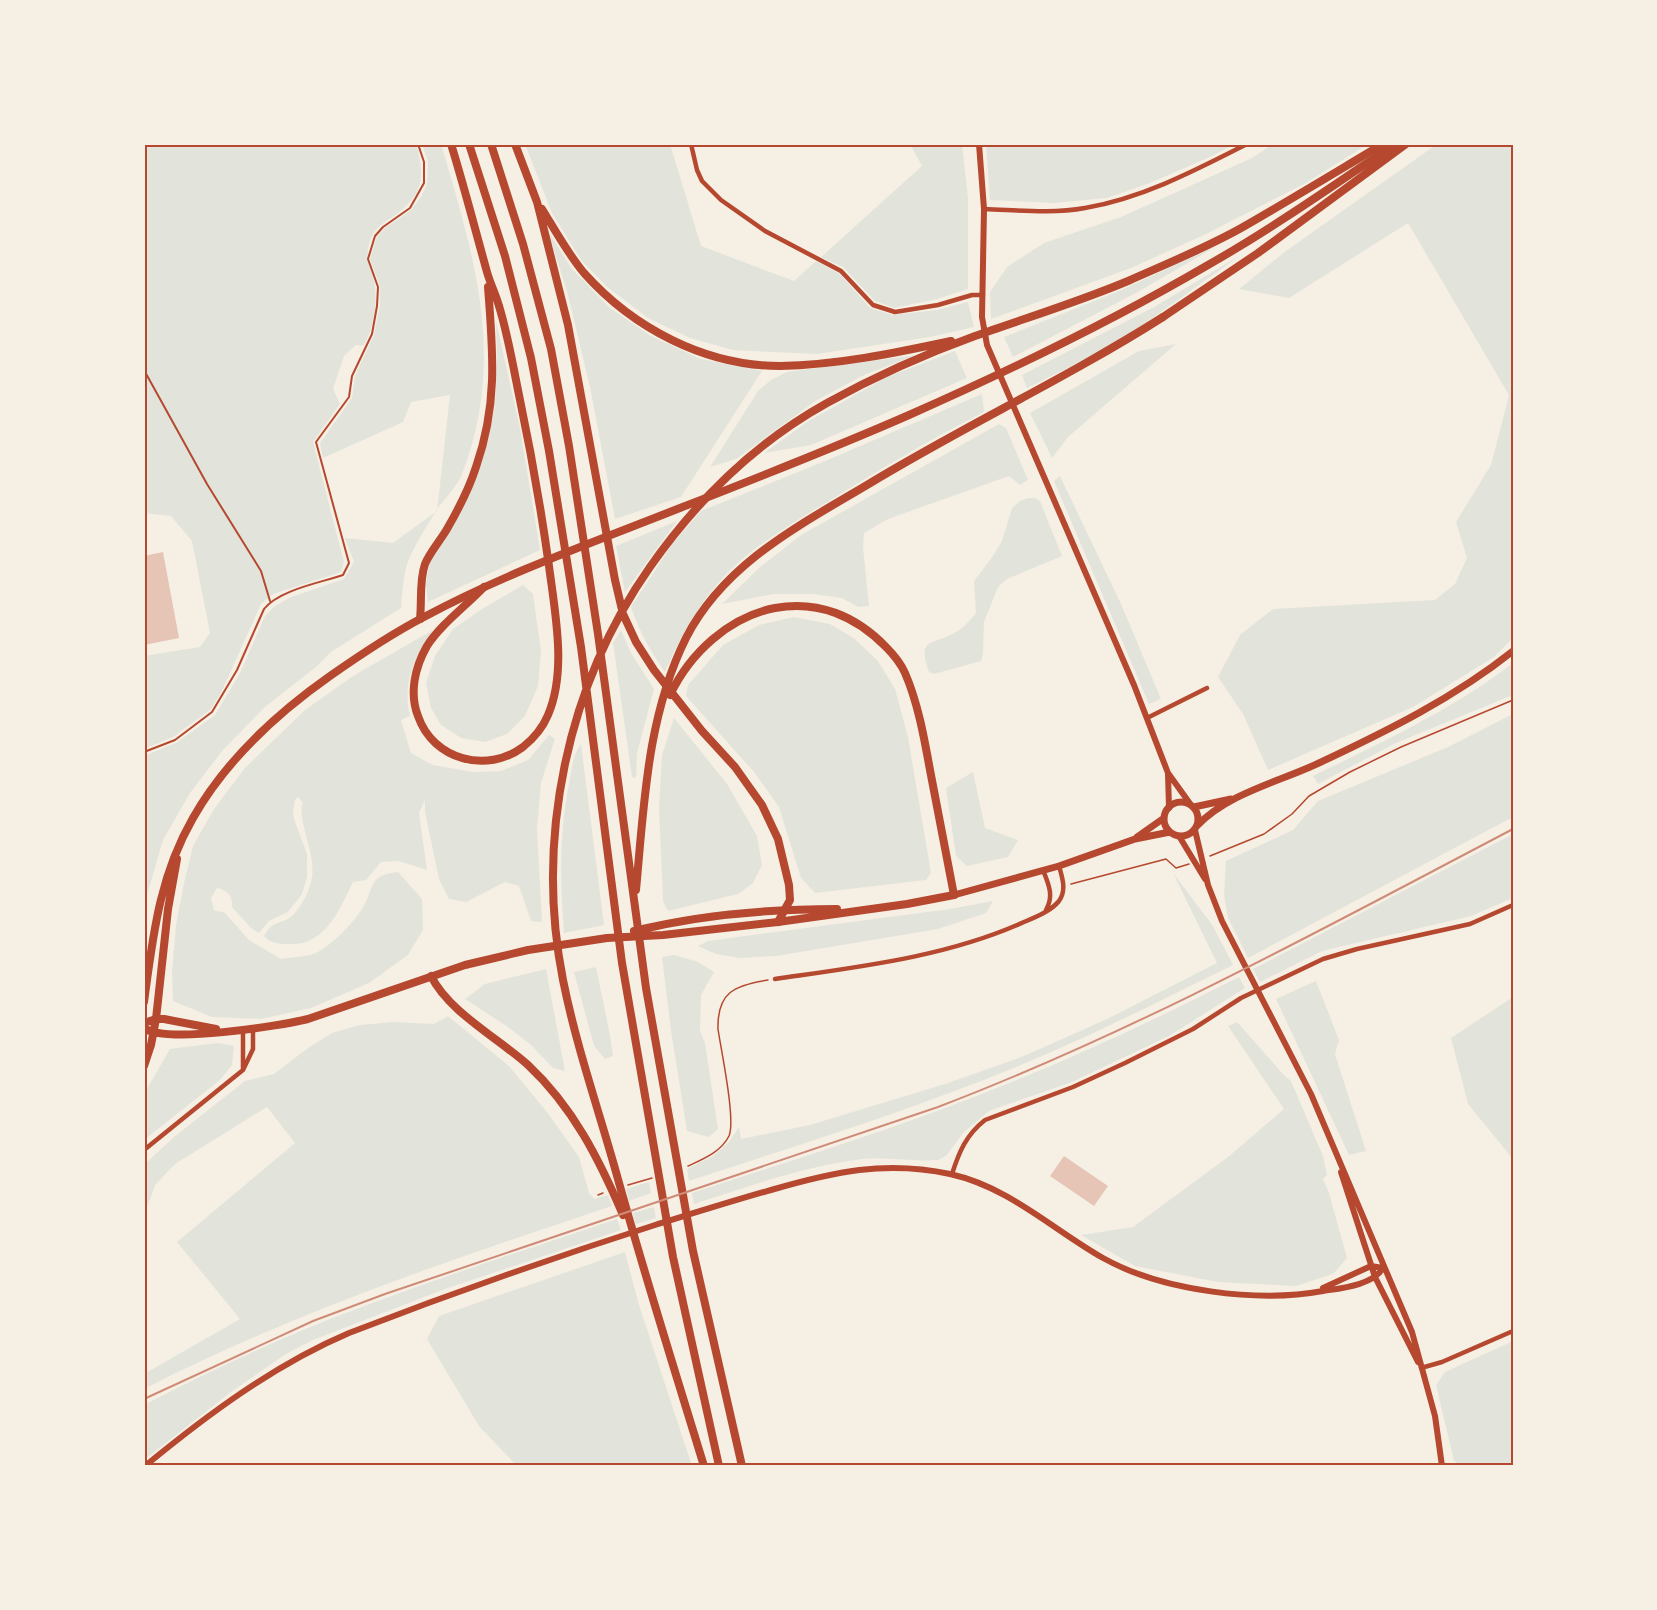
<svg xmlns="http://www.w3.org/2000/svg" width="1657" height="1610" viewBox="0 0 1657 1610" font-family="Quicksand,sans-serif">
<style>
.green{fill:#e2e4dc}
.building{fill:#e6c5b7}
.lines{fill:none;stroke-linecap:round;stroke-linejoin:round}
.path{stroke:#b5482f;stroke-width:1.5}
.service{stroke:#b5482f;stroke-width:2}
.minor{stroke:#b5482f;stroke-width:4.5}
.tertiary{stroke:#b5482f;stroke-width:6}
.secondary{stroke:#b5482f;stroke-width:7}
.primary{stroke:#b5482f;stroke-width:8}
.trunk{stroke:#b5482f;stroke-width:8}
.motorway{stroke:#b5482f;stroke-width:8}
.rail{stroke:#cf8b77;stroke-width:2}
.neatline{fill:none;stroke:#b5482f;stroke-width:2}
</style>
<rect width="100%" height="100%" fill="#f6efe4"/>
<path class="green" d="M144,144H416C426,177 423,195 394,216C386,221 378,226 373,234C361,258 373,266 375,288C377,308 373,330 363,346L356,345L344,356L333,389L340,404L313,442L344,562L341,572L273,594L261,604L221,693L210,710L173,737L144,749V656L200,647L210,633L192,541L171,516L144,513Z
M422,144H441C474,256 507,358 462,474C457,487 444,499 436,511C428,524 409,554 406,568C403,581 402,595 401,608L331,652L316,667L265,707L223,750L190,793L163,840L144,905V756L176,743L215,715L240,673L265,616L275,606L291,597L344,579L354,562L345,538L393,543L437,511L450,395L411,402L403,422L323,458L320,443L352,398L355,376L374,335L380,305V286L370,259L377,237L385,228L411,210L421,197L427,184L428,161Z
M525,144H670L701,246L794,281L816,261L840,274L870,308L893,315L937,310L968,302L974,327L930,337L817,354L733,350L690,338L648,318L606,286L581,260L552,213Z
M910,144H962L968,198V289L937,299L894,308L875,301L843,267L821,257L922,166Z
M986,144H1235L1212,156L1150,183L1107,198L1054,203L990,200Z
M1273,144H1368L1304,184L1204,235L1131,268L991,319L990,292L1007,267L1044,243L1121,217L1252,158Z
M1437,144H1513V638L1494,657L1413,707L1268,770L1243,714L1218,677L1240,635L1273,609L1435,600L1455,584L1467,558L1456,522L1491,465L1509,395L1408,223L1289,298L1239,289L1286,251Z
M548,231L572,269L610,308L651,336L701,359L762,371L681,497L615,519L590,387L568,295Z
M1217,246L1136,293L1013,357L1004,337L1119,291Z
M1241,255L1137,329L1096,354L1027,388L1022,375L1154,307Z
M496,321L520,428L540,550L428,602L426,584L429,565L488,441L495,406L497,362Z
M1176,344L1068,437L1052,458L1030,413L1139,351Z
M955,351L967,378L811,445L764,453L807,422L887,377Z
M917,355L866,374L817,400L736,459L710,467L758,391L771,380L787,372Z
M982,394L984,412C931,439 880,469 829,501C791,524 749,548 719,582C696,608 679,640 665,672C650,651 639,631 631,607L673,543L701,511L818,464Z
M999,424L1006,428L1028,480L1020,485L1009,476L888,519L864,533L863,547L869,606L858,607L842,598L812,594H773L722,604L759,568L801,535Z
M1060,476L1121,604L1161,699L1149,704L1054,481Z
M1028,498H1035L1040,501L1062,556L1007,579L998,587L984,622L983,654L981,661L934,674L929,672C917,637 931,646 954,633C963,629 970,620 976,613L974,581L993,556L1002,541L1012,508L1020,501Z
M677,521L625,592L616,546Z
M523,585L533,594L541,651L538,686L525,716L507,734L485,742L461,738L441,725L431,708L426,683L435,656L453,629L482,609Z
M794,617L830,624L855,639L878,661L895,689L908,737L931,873L926,880L815,893L801,878L779,807L754,772L686,696L688,685L723,645L759,625Z
M433,630C414,658 402,682 410,716L401,720L411,753L433,765L473,772L501,771L528,760L549,735L555,739L541,783L537,829L542,922L531,921L519,886L505,882L466,902L449,899L439,879L425,812V800L419,813L427,870L399,861L381,862L366,880L353,882C340,909 325,946 290,944C280,944 271,944 264,936C274,918 281,926 293,915C302,906 310,890 312,877C316,853 296,818 303,803L298,797L295,800L293,811L294,819L307,854V877L302,894L288,912L269,921L259,933L251,928L232,907C233,896 227,890 217,888L211,898L214,910L225,913L249,940L281,959C292,957 308,957 318,952C335,942 351,925 362,909C375,888 367,875 398,872L422,899L423,930L408,955L369,983L311,1008L261,1019L212,1017L173,1001L172,972L176,925L184,883L193,846L214,809L244,769L305,710L353,676Z
M621,630L631,653L654,689L637,753L636,778L632,777L613,643Z
M1513,663V695L1396,743L1318,784L1313,776C1382,742 1452,710 1513,663Z
M1513,714V817L1248,958L1228,918L1224,895L1226,861L1293,830L1318,801L1448,747Z
M674,718L727,784L757,836L762,865L753,883L738,894L668,911L663,901L659,808L662,755Z
M581,744L604,925L564,933C560,883 559,833 569,784C572,769 572,756 581,744Z
M973,772L985,828L1018,840L1008,857L967,866L956,856L946,788Z
M1513,834V898L1471,916L1322,951L1260,982L1253,969Z
M1173,873L1213,926L1233,965C1172,995 1111,1026 1049,1053C932,1104 810,1141 689,1181L687,1169L713,1156L729,1142L739,1127L741,1139L810,1125L945,1084L1024,1056L1107,1019L1217,963Z
M993,901L986,913L938,929L776,956L740,958L716,954L698,946L708,941L950,909Z
M674,955L698,962L714,972L701,995L700,1031L705,1043L718,1129L709,1137L687,1131L671,1031L662,957Z
M596,967L610,1035L613,1056L605,1059L594,1046L574,972Z
M546,969L565,1071L553,1068L531,1045L508,1027L465,999L485,984Z
M1239,977L1245,988L1169,1036L1072,1082L989,1111L964,1132L946,1156L938,1160C910,1162 883,1156 855,1160C799,1168 747,1187 694,1204L692,1193C798,1158 905,1126 1009,1083C1087,1052 1164,1015 1239,977Z
M1316,981L1339,1040L1335,1054L1366,1151L1349,1155L1276,999Z
M1513,997V1159L1468,1104L1451,1038Z
M448,1016L509,1066L547,1112L579,1157L589,1193L594,1199L608,1195L612,1206C453,1259 294,1312 144,1389V1374L240,1319L177,1242L295,1143L267,1107L175,1164L155,1185L144,1216V1177L147,1162L174,1137L245,1081L274,1074L308,1048L332,1033L360,1025L393,1022L434,1024Z
M1237,1022L1283,1074L1291,1081L1323,1156L1327,1175L1323,1179L1329,1193L1347,1258L1333,1274L1296,1286L1218,1282L1135,1266L1081,1235L1133,1227L1228,1157L1284,1109L1228,1026Z
M218,1043L234,1046L232,1065L220,1080L144,1140V1094L170,1049Z
M649,1182L651,1193L629,1201L626,1189Z
M654,1207L656,1218L636,1224L633,1213Z
M617,1219L621,1230L445,1289L313,1340L286,1354L231,1392L144,1460V1405C214,1369 286,1335 359,1308C444,1276 531,1248 617,1219Z
M625,1252L639,1305L692,1466H517L479,1426L427,1339L439,1316Z
M1513,1341V1466L1498,1464L1461,1466L1454,1461L1436,1385L1445,1372Z"/>
<path class="building" d="M163,552L179,638L144,645V556Z
M1064,1156L1108,1186L1094,1206L1050,1176Z"/>
<g class="lines">
<path class="path" d="M1210,856L1264,834L1292,814L1309,796L1350,772L1401,747L1513,700
M1071,884L1166,859L1176,868L1189,864
M688,1166C703,1159 721,1152 729,1136C736,1120 721,1050 718,1029C717,992 735,985 768,980
M628,1185L652,1178
M598,1195L603,1193"/>
<path class="service" d="M144,370L207,484L261,571L270,601
M144,752L175,740L212,712L237,670L264,609C279,590 319,583 343,575L349,563L316,442L349,397L352,376L372,334L377,306L378,287L368,259L375,236L383,227L410,208L424,183V162L418,144"/>
<path class="minor" d="M691,144L697,170L702,181L721,200L765,231L841,271L873,305L895,312L938,305L972,295H983
M984,209C1017,210 1052,214 1085,208C1143,198 1196,170 1247,144
M1147,718L1207,688
M1043,870C1049,885 1054,896 1046,910
M775,979C858,967 947,957 1024,922C1036,917 1051,911 1059,901C1067,890 1062,877 1059,866
M243,1068V1030
M144,1150L243,1070L253,1049V1029
M952,1174C959,1152 966,1135 985,1120L1073,1087L1125,1063L1193,1029L1241,998L1323,959L1357,949L1470,924L1513,905
M1421,1368L1442,1362L1513,1331"/>
<path class="tertiary" d="M979,144L984,209L982,317L987,345L1134,685L1168,773L1191,805
M1168,774L1169,808
M1195,830L1208,885L1222,921L1311,1094L1412,1332L1435,1416L1442,1466
M1179,836L1205,879
M1341,1172L1375,1277L1418,1362
M1323,1288L1371,1266L1383,1268
M145,1466C207,1415 274,1365 349,1333C450,1294 552,1258 655,1225C694,1213 732,1201 771,1190C833,1172 885,1160 950,1174C1009,1187 1052,1229 1103,1258C1162,1291 1258,1303 1323,1291C1342,1288 1373,1285 1383,1268"/>
<path class="secondary" d="M1164 819a17 17 0 1 1 34 0a17 17 0 1 1-34 0Z
M1194,807L1231,799
M1197,826C1226,794 1281,781 1319,763C1387,731 1454,698 1513,651
M1137,837L1164,818
M954,895L1059,866L1135,839L1170,832"/>
<path class="primary" d="M634,931C699,915 770,909 837,909
M144,1023L156,1019H164L216,1029
M144,1028C165,1044 279,1026 308,1019L465,965L528,950L607,938L663,935L778,922L907,904L954,895
M144,1066L151,1045L156,1019"/>
<path class="trunk" d="M1163,317L1258,253L1406,144
M144,1002C153,936 159,877 193,818C226,760 276,714 330,676C360,655 391,634 424,617C506,573 594,542 680,508C757,478 834,448 909,415C1011,370 1112,321 1208,265C1273,228 1334,185 1395,144
M156,1019L168,909L177,859"/>
<path class="motorway" d="M451,144C464,186 475,229 487,272C490,283 496,295 499,306C508,335 513,366 519,395C531,452 541,509 549,566C555,613 567,671 548,715C543,727 533,739 523,747C487,774 433,760 418,716C409,693 415,667 427,646C440,625 467,605 484,587
M469,144L505,256L531,358L549,451L581,647L622,963L673,1257L719,1466
M491,144L523,244L551,349L569,446L598,634L646,988L693,1251L742,1466
M515,144L537,202L568,325L615,580L623,614L636,642L654,670L702,731L735,767L762,805L778,839L789,885L790,900L778,922
M542,209C555,230 568,254 584,273C633,328 705,366 780,366C837,365 895,353 951,341
M420,619C422,601 419,581 425,564C430,552 440,541 447,529C458,510 469,489 476,467C498,404 493,352 488,287
M670,695C690,653 729,617 775,608C818,600 856,616 886,647C893,654 901,664 905,673C918,703 924,737 930,770C938,812 946,854 954,895
M636,890C644,805 647,716 686,638C724,564 798,526 867,485C964,426 1067,378 1163,317
M431,976C449,1012 498,1038 528,1065C573,1107 599,1159 623,1215
M704,1466C674,1368 643,1270 616,1172C598,1108 576,1045 563,980C535,838 567,685 650,567C697,500 755,443 827,403C874,377 925,354 975,336C1026,318 1078,302 1128,281C1166,264 1206,248 1243,227C1290,200 1336,172 1383,144"/>
<path class="rail" d="M144,1399L313,1321L385,1294L938,1107C1137,1031 1324,928 1513,829"/>
</g>
<rect width="1657" height="1610" fill="none" stroke="#f6efe4" stroke-width="291"/>
<rect x="146" y="146" width="1366" height="1318" class="neatline"/>
</svg>
